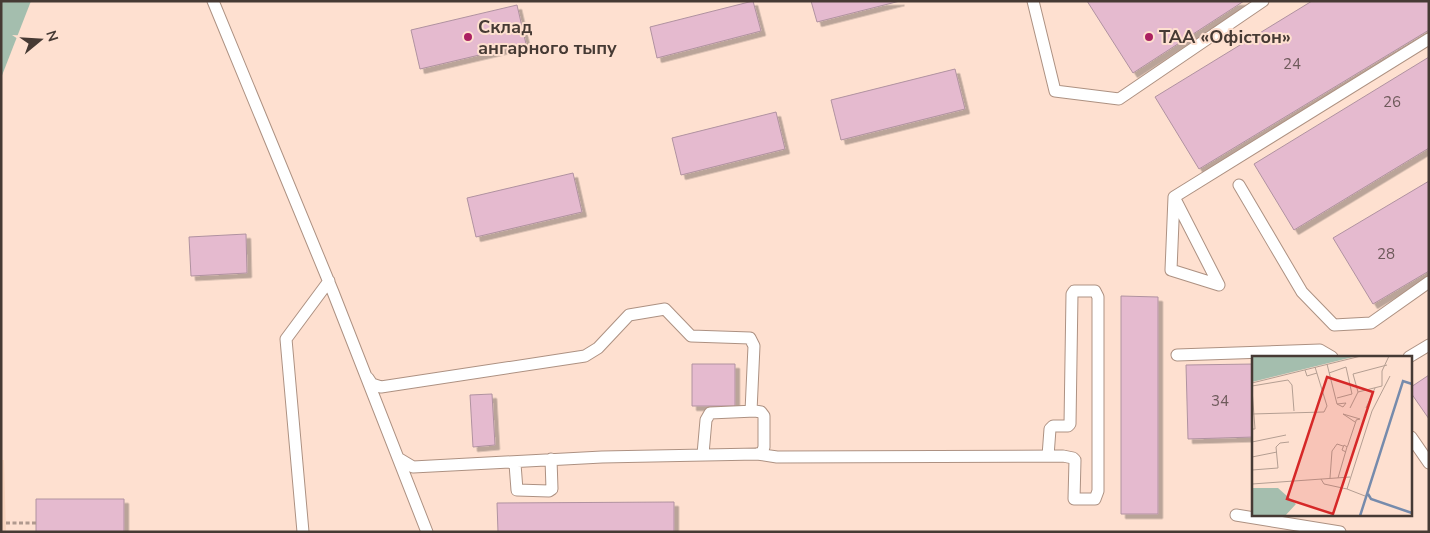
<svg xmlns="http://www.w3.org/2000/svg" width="1430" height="533" viewBox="0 0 1430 533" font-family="'Nunito Sans',sans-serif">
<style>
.built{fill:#f8d4bf}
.green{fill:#a4beae}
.building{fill:#e5bacf;stroke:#b092a0;filter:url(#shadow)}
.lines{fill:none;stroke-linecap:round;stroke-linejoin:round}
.lane-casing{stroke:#ad9182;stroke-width:13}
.path{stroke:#b0998e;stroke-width:3;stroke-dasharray:4 2.5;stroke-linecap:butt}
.lane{stroke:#fff;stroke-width:11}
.poi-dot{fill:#ab2061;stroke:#fee0d0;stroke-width:2}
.labels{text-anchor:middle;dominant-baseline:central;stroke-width:4;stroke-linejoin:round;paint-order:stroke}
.number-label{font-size:15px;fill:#6e5a5b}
.poi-label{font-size:18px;font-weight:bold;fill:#463a34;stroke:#fee0d0;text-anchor:start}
.inset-river{fill:none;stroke:#768bac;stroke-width:2.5}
.inset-road{fill:none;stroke:#b49e92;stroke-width:1}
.view{fill:#d62828;fill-opacity:0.15;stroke:#d62828;stroke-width:2.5}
.inset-edge{fill:none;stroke:#463a34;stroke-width:2.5}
</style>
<defs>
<filter id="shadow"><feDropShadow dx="4.5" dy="4.5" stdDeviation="0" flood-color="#0004"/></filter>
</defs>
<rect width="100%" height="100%" fill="#fee0d0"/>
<path class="built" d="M1,460H4L6,532H1Z"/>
<path class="green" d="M1,1H31L1,78Z"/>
<path class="building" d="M753,1L761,31L657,58L650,27Z
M811,1H900L817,22Z
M1087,1H1244L1133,73Z
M1312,1H1429V30L1199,169L1155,97Z
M517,5L526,44L420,69L411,30Z
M1429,57V148L1294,230L1254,164Z
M955,69L965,109L841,140L831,100Z
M776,112L785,149L681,175L672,138Z
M573,173L582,212L476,237L467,198Z
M1429,181V271L1373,304L1333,238Z
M246,234L247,273L191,276L189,237Z
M1121,296L1158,297V514H1121Z
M692,364H735V406H692Z
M1254,364V437L1188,439L1186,365Z
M1429,375V419L1411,393V387Z
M492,394L495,445L473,447L470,395Z
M36,499H124V532H36Z
M674,502V532H498L497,503Z"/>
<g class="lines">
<g class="lane-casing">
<path id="lane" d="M213,1L333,292L427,532
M1033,1L1055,91L1119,99L1263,1
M1239,185L1302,292L1334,325L1371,323L1429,282
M1174,197L1429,39
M1174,197L1219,285L1171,270Z
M1177,355L1320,350L1332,357
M1409,357L1429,345
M368,378L372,384L381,387L585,356L598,348L629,315L665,309L691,336L750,338L754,346L751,411
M1411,437L1429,463
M757,454L777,457L1063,456L1073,458L1075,460L1074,499H1095L1098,491V297L1095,291H1074L1072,294L1070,424L1068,426H1053L1050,429L1048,456
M398,458L413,467L602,457L757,454L762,453L764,447V416L761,412L755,411L710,413L706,420L703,454
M509,462L515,464L517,490L549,491L552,489L551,459
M1236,515L1340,532
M303,532L286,339L329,281"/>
</g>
<path class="path" d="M6,523H36"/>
<use href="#lane" class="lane"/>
</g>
<g class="poi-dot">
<circle cx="468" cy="37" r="5"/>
<circle cx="1149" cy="37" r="5"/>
</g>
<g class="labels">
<g class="number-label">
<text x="1292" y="64">24</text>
<text x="1392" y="102">26</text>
<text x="1386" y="254">28</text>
<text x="1220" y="401">34</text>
</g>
<g class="poi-label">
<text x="478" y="27">Склад<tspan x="478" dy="21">ангарного тыпу</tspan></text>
<text x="1159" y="37">ТАА «Офістон»</text>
</g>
</g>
<g transform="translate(1252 356)">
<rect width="160" height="160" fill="#fee0d0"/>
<path d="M0,0H105L0,26ZM0,132H26L44,148L33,160H0Z" fill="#a4beae"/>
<path class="inset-river" d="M116,138L119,143L160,157M108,160L151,25L160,28"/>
<path class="inset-road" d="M75,8L85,48L91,51L94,47L85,48M53,14L55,20L65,17M77,17L94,11L100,38L85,42M0,27L109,0M0,30L36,24L40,29L42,55M0,33L3,73H0M106,36L101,18L135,9M98,52L106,36L130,30V15L137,0M114,52L123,32M0,58L72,56L75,50L63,11M0,86L34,79M95,91L96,89L104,65V64L108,63L91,58L103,66M0,101L25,96M0,114L26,112L24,91L28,87L37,86M78,122L80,95L85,88L91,90M86,122L95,91L92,89L90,94L94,96M69,123L72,128L95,133M0,128L98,121M113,140L95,133L120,55L138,20"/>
<path class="view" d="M75,21L121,36L81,158L35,143Z"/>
<rect width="160" height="160" class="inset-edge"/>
</g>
<rect width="1430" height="533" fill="none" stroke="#463a34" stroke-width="5"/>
<g transform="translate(40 40) rotate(72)" stroke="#fee0d0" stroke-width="4" paint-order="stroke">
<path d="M0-4L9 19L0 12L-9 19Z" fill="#463a34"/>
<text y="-8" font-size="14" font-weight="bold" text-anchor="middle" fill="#463a34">N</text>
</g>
</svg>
